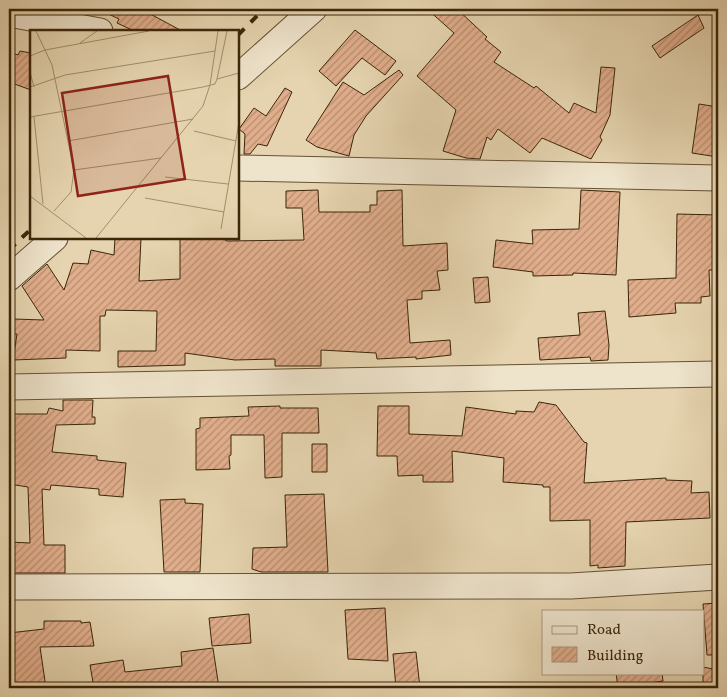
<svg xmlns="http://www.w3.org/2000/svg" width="727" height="697" viewBox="0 0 727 697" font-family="Vollkorn,serif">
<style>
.building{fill:url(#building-hatch);stroke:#3c2509}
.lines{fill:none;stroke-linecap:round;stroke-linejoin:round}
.minor-casing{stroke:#665132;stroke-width:27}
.minor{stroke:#eee3cb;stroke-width:25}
.rail{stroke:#3c2509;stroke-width:4;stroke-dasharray:9 9;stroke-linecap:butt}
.inset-road{fill:none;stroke:#a18e6d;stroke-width:1}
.view{fill:#8f2418;fill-opacity:0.15;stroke:#8f2418;stroke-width:2.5}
.inset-edge{fill:none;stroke:#3c2509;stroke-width:2.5}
</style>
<defs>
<pattern id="building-hatch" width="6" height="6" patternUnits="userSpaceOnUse" patternTransform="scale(1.25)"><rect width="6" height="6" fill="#e1ae8c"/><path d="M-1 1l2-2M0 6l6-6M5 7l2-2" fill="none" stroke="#b88d71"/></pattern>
</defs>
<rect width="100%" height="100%" fill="#e5d4af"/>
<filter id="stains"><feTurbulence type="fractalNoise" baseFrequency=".004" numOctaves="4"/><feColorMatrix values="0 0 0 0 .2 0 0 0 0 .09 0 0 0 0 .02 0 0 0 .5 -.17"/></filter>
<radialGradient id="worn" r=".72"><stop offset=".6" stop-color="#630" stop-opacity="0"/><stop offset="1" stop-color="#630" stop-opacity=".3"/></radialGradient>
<path class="building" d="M98,9H141L182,31H134L117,23L119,19Z
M427,9H457L487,37L485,39L501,52L494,62L534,88L536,86L569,113L574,103L596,113L601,67L615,68L610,115L600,137L602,140L591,159L542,138L530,153L498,129L491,140L487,137L480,159L466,158L443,151L456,110L417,76L454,33Z
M698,15L704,28L660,58L652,46Z
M355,30L396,61L385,75L362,58L336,86L319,71Z
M20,51L31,53V90L9,82V52L18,55Z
M399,70L403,75L366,116L354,135L349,156L317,147L306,140L343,82L364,95Z
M285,88L292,92L267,146L258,144L250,154H244L245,134L239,129L254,108L266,116Z
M699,104L718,107V157L692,153Z
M318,190L319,212H370V205H377V191L402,190L403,246L447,243L448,270L437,271L440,290L422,291V299L407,300L410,343L450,340L451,355L416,359V357L377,359L376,353L321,350V366H275V359L235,360L185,353V365L118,367V351H156L157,311L106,310L105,316H100V351L66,350V358L13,360L17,334H12L13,319L44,320L22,286L47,264L64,290L73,263L88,264L91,250L114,255L115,238H141L139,281L180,279V238H226V241L304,240L302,208H286V191Z
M581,190L620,192L616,275L573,273V275L533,276V272L493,267L496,240L533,244L532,230L579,229Z
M677,214L718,215L716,270H709L710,296L701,297V303H675L676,313L629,317L628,280L676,278Z
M488,277L490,302L475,303L473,278Z
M605,311L609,345L608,360L591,361L590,357L540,360L538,338L580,335L578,313Z
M63,400H93L92,417H95V424L56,425L52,452L97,456V460L126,463L123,497L99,495V489L51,485L50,490L42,489L44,545H65V573H9V542L30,543L28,487L9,484V414H47L49,408L63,411Z
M539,402L556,405L584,442L587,443L584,483L666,478V480L692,481L691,493L709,492L710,518L626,522L625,566L598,568V565L590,566V520L550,521V487H543V485L503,482L504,458L452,451L453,482H423V475L398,476L397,456H377L378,406H409V434L462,436L466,407L516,414V411L534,412Z
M280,406V408H318L319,433H282V477L265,478L264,435H231V455L229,456L230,469L196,470V429L200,428V418L249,416L248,407Z
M312,444H327V472H312Z
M324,494L328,572H261L252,569L253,548L287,547L285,495Z
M185,499V503L203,504L200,572H164L160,500Z
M718,603V655H707L703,604Z
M385,608L388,661L348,659L345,610Z
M249,614L251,643L212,646L209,618Z
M44,621H81V623L90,622L94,646L40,647L46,688H9V633L44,629Z
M213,648L219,688H94L90,665L123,660L125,672L182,666L181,652Z
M416,652L420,688H396L393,654Z
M703,667L718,670V688H703Z
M616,673H662L663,681L618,688Z"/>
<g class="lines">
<g class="minor-casing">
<path id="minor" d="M9,14L100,31
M238,77L314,9
M238,168L718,178
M9,278L55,238
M9,387L718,374
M9,587L571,586L718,577"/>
</g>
<use href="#minor" class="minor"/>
<path class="rail" d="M238,35L264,9
M9,250L31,229"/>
</g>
<g transform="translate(30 30)">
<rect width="209" height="209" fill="#e5d4af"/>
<path class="inset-road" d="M6,1L22,35L44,140L41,162L24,181M50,13L67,1M0,26L15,20L119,1M0,42L4,57M187,49L197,1M0,57L35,45L185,21M0,87L173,57L185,54L187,49L209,43M4,87L13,174M164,101L206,111M38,111L163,89M44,140L131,128M135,147L198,154M0,166L56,208M115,168L194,182M191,199L209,92M66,208L173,76L180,55L188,1"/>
<path class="view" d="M138,46L155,149L48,166L32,63Z"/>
<rect width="209" height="209" class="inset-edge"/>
</g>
<rect width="727" height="697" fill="none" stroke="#e5d4af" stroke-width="30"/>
<rect x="10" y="10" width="707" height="677" fill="none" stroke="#3c2509" stroke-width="2.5"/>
<rect x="15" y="15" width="697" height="667" fill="none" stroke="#3c2509"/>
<rect x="542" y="610" width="162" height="65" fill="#eee3cb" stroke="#a7977d"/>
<rect x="552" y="626" width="25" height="8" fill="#eee3cb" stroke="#a7977d"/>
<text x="587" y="634" font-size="15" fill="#3c2509">Road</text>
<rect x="552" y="647" width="25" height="15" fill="url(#building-hatch)" stroke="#a7977d"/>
<text x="587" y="660" font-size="15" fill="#3c2509">Building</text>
<rect width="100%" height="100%" filter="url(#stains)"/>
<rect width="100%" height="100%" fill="url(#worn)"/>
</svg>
